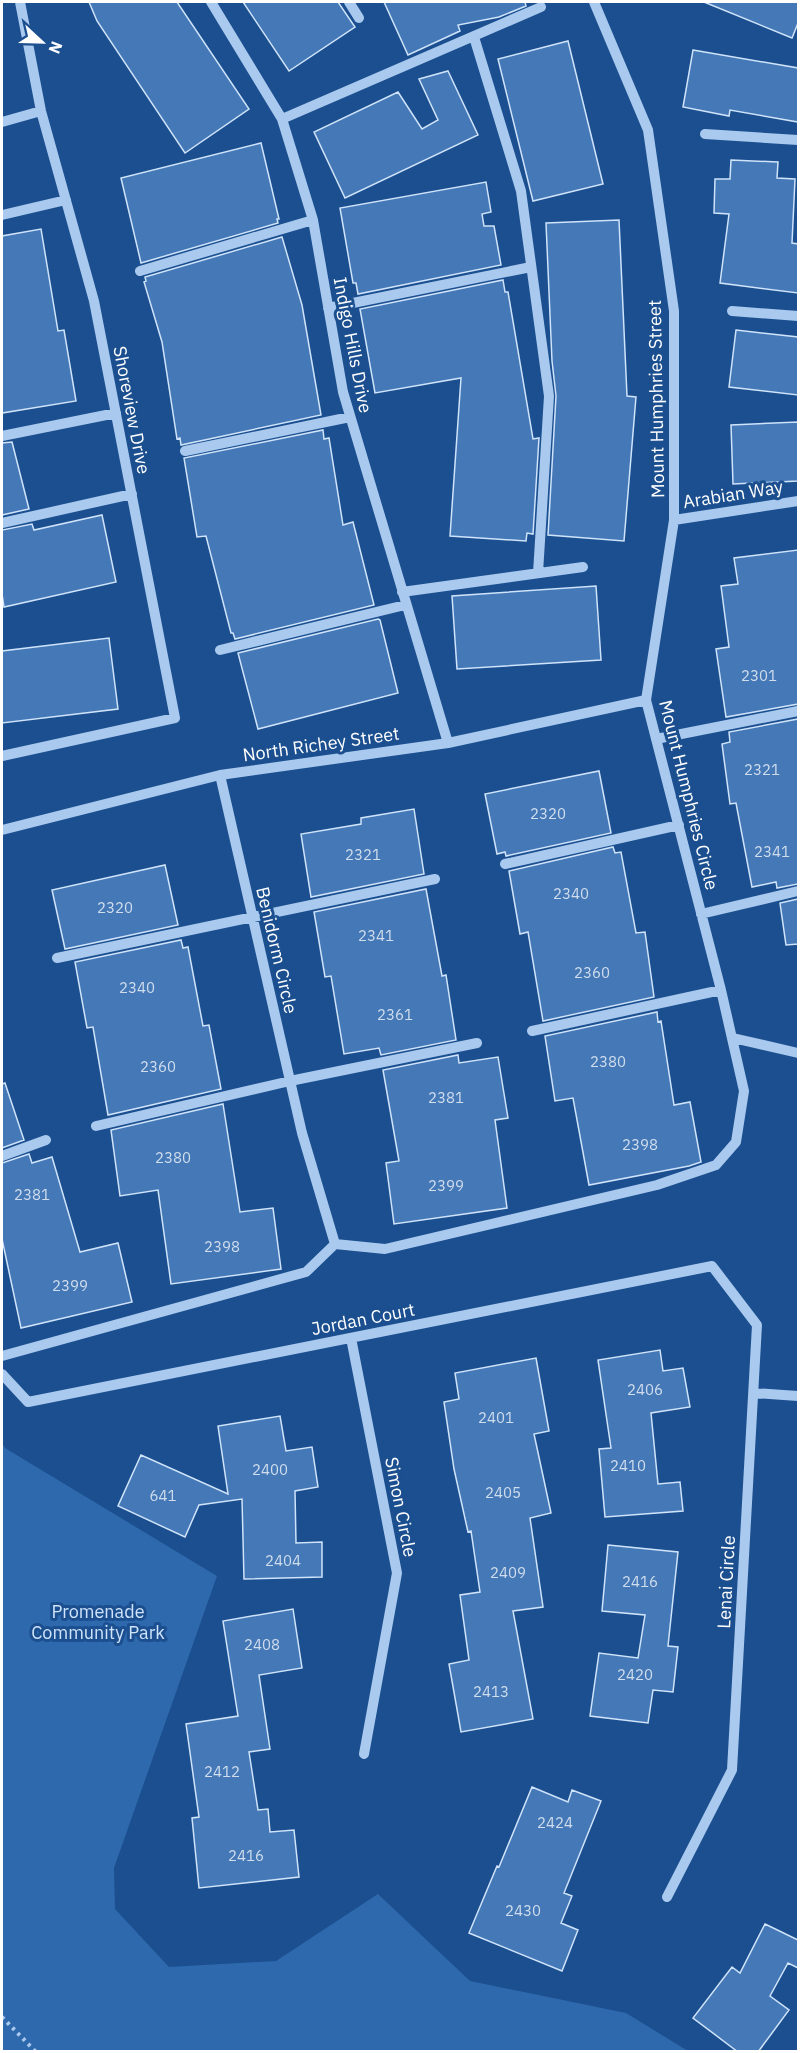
<svg xmlns="http://www.w3.org/2000/svg" width="800" height="2053" viewBox="0 0 800 2053" font-family="'IBM Plex Sans',sans-serif">
<style>
.green{fill:#2e69ad}
.building{fill:#4478b7;stroke:#cfe3fa;stroke-width:1.5}
.lines{fill:none;stroke-linecap:round;stroke-linejoin:round}
.path{stroke:#a9c9ee;stroke-width:4;stroke-dasharray:3 4.5;stroke-linecap:butt}
.minor{stroke:#a9c9ee;stroke-width:10}
.labels{text-anchor:middle;dominant-baseline:central;stroke-width:6;stroke-linejoin:round;paint-order:stroke}
.number-label{font-size:15px;fill:#d0dded}
.street-label{font-size:18px;fill:#fff;stroke:#1b4f8f}
.park-label{font-size:18px;fill:#cfe3fa;stroke:#1b4f8f}
</style>
<rect width="100%" height="100%" fill="#1b4f8f"/>
<path class="green" d="M2,1443L5,1448L217,1576L114,1868L115,1909L169,1967L276,1961L378,1894L470,1981L626,2013L688,2051H2Z"/>
<path class="building" d="M89,2H177L249,109L185,153L97,21Z
M243,2H338L355,27L289,71Z
M384,2H525L526,6L499,17L458,25L460,31L408,55Z
M704,2H798V23L792,38Z
M568,41L603,184L533,201L498,59Z
M693,50L798,68V122L730,110L729,116L683,107Z
M448,71L478,135L345,198L314,132L398,92L422,129L438,120L419,79Z
M261,143L279,219H277L278,223L141,263L121,178Z
M731,160L778,162L777,178L795,179L792,243L798,244V293L720,283L729,214L714,213L715,179H730Z
M486,182L491,212L482,214L484,226H494L501,265L358,294L356,283H353L340,208Z
M619,220L627,396L636,397L624,541L548,535L556,396L552,361L546,223Z
M41,229L58,331L64,330L76,401L2,413V236Z
M282,237L302,305L321,415L181,445L180,438L177,439L162,342L144,282L146,281L145,277Z
M503,280L505,292H508L533,439L539,438L533,534L527,533L526,541L450,536L461,378L375,393L360,309Z
M736,330L798,337V395L729,387Z
M798,422V481L733,484L731,425Z
M323,430L324,439L329,438L343,525L353,522L374,605L235,639L233,633H231L206,536L197,537L184,458Z
M12,442L29,509L2,515V443Z
M102,515L116,582L4,607L2,594V530L32,524L34,530Z
M798,550V704L726,717L716,649L729,647L721,586L738,584L734,558Z
M596,586L601,660L457,669L452,596Z
M378,619L380,620L398,693L258,729L238,653Z
M109,638L118,709L2,723V651Z
M798,719V884L777,888L776,882L752,887L736,803L730,804L722,744L730,742L729,732Z
M599,771L611,833L506,856L505,852L497,854L485,794Z
M414,809L424,874L311,897L301,834L361,824V818Z
M613,847L615,853L621,852L636,933L645,932L654,997L543,1021L528,932L520,934L509,871Z
M165,865L178,925L65,949L52,890Z
M426,889L442,976L446,975L456,1040L381,1055L379,1048L344,1054L331,976L325,977L314,912Z
M798,899V944L786,945L780,903Z
M181,940L183,948L188,947L203,1026L209,1025L221,1089L108,1115L93,1027L87,1028L75,962Z
M657,1012L658,1022L661,1021L674,1105L690,1102L701,1162L689,1166L589,1185L573,1098L555,1101L545,1036Z
M458,1055L459,1063L498,1057L508,1118L495,1120L507,1208L394,1224L386,1163L399,1161L383,1070Z
M5,1083L24,1140L2,1148V1084Z
M223,1104L240,1212L273,1208L281,1269L171,1284L158,1190L120,1196L111,1130Z
M29,1154L32,1163L52,1157L80,1252L118,1243L132,1302L21,1328L2,1239V1163Z
M660,1350L663,1371L683,1368L690,1407L651,1413L658,1484L680,1482L683,1511L605,1517L599,1449L611,1448L598,1360Z
M536,1358L549,1431L534,1434L551,1513L530,1518L543,1607L513,1611L533,1719L461,1732L449,1664L469,1660L460,1595L480,1592L471,1531L468,1532L454,1469L444,1402L459,1399L455,1373Z
M280,1416L286,1451L312,1447L318,1487L295,1491L296,1543L322,1542V1577L244,1579L242,1499L199,1505L185,1537L118,1506L141,1455L228,1494L218,1426Z
M608,1545L678,1552L668,1646L678,1647L673,1692L653,1690L648,1723L590,1716L599,1653L638,1658L645,1615L602,1611Z
M293,1609L302,1668L259,1675L270,1749L249,1752L258,1810L268,1809L270,1832L294,1830L299,1877L199,1888L192,1818L199,1817L186,1724L238,1716L223,1621Z
M532,1787L568,1802L572,1790L601,1801L564,1893L572,1896L561,1923L578,1930L562,1971L469,1933L497,1866L499,1867Z
M765,1924L798,1940V1968L788,1963L770,1996L789,2010L758,2052H738L693,2018L732,1967L740,1973Z"/>
<g class="lines">
<path class="path" d="M2,2017L36,2052"/>
<path class="minor" d="M211,2L282,119L313,220L343,392L448,743
M349,2L359,18
M474,37L521,191L549,396L538,573
M282,119L541,7
M2,122L41,111
M705,134L798,140
M2,215L66,200
M140,271L313,220
M328,308L531,267
M732,311L798,316
M2,436L116,413
M185,451L350,417
M674,520L798,501
M2,523L132,494
M402,592L583,567
M220,650L405,605
M656,739L798,711
M2,756L175,718L94,301L41,111L20,2
M2,830L220,775L448,743L646,700
M505,864L679,825
M701,914L798,891
M57,958L435,879
M532,1031L721,990
M733,1038L798,1053
M96,1126L290,1081L477,1043
M2,1156L46,1140
M335,1244L385,1249L657,1185L716,1165L736,1142L744,1091L721,990L646,700L674,520V311L648,130L594,2
M351,1338L397,1573L364,1754
M2,1356L306,1272L335,1244L302,1133L220,775
M2,1374L28,1402L712,1266L757,1325L732,1770L667,1897
M754,1393L798,1396"/>
</g>
<g class="labels">
<g class="number-label">
<text x="759" y="675">2301</text>
<text x="762" y="769">2321</text>
<text x="548" y="813">2320</text>
<text x="772" y="851">2341</text>
<text x="363" y="854">2321</text>
<text x="571" y="893">2340</text>
<text x="115" y="907">2320</text>
<text x="376" y="935">2341</text>
<text x="592" y="972">2360</text>
<text x="137" y="987">2340</text>
<text x="395" y="1014">2361</text>
<text x="608" y="1061">2380</text>
<text x="158" y="1066">2360</text>
<text x="446" y="1097">2381</text>
<text x="640" y="1144">2398</text>
<text x="173" y="1157">2380</text>
<text x="446" y="1185">2399</text>
<text x="32" y="1194">2381</text>
<text x="222" y="1246">2398</text>
<text x="70" y="1285">2399</text>
<text x="645" y="1389">2406</text>
<text x="496" y="1417">2401</text>
<text x="628" y="1465">2410</text>
<text x="270" y="1469">2400</text>
<text x="503" y="1492">2405</text>
<text x="163" y="1495">641</text>
<text x="283" y="1560">2404</text>
<text x="508" y="1572">2409</text>
<text x="640" y="1581">2416</text>
<text x="262" y="1644">2408</text>
<text x="635" y="1674">2420</text>
<text x="491" y="1691">2413</text>
<text x="222" y="1771">2412</text>
<text x="555" y="1822">2424</text>
<text x="246" y="1855">2416</text>
<text x="523" y="1910">2430</text>
</g>
<g class="street-label">
<text transform="translate(353 345) rotate(79)">Indigo Hills Drive</text>
<text transform="translate(656 399) rotate(-91)">Mount Humphries Street</text>
<text transform="translate(132 410) rotate(79)">Shoreview Drive</text>
<text transform="translate(733 494) rotate(-9)">Arabian Way</text>
<text transform="translate(321 744) rotate(-8)">North Richey Street</text>
<text transform="translate(689 795) rotate(76)">Mount Humphries Circle</text>
<text transform="translate(277 950) rotate(77)">Benidorm Circle</text>
<text transform="translate(363 1319) rotate(-11)">Jordan Court</text>
<text transform="translate(401 1507) rotate(79)">Simon Circle</text>
<text transform="translate(726 1582) rotate(-87)">Lenai Circle</text>
</g>
<g class="park-label">
<text x="98" y="1611">Promenade<tspan x="98" dy="21">Community Park</tspan></text>
</g>
</g>
<rect width="800" height="2053" fill="none" stroke="#ffffff" stroke-width="6"/>
<g transform="translate(42 42) rotate(112)" stroke="#1b4f8f" stroke-width="4.5" paint-order="stroke">
<path d="M0-4.5L10 22L0 15L-10 22Z" fill="#ffffff"/>
<text y="-9" font-size="16" font-weight="bold" text-anchor="middle" fill="#ffffff">N</text>
</g>
</svg>
